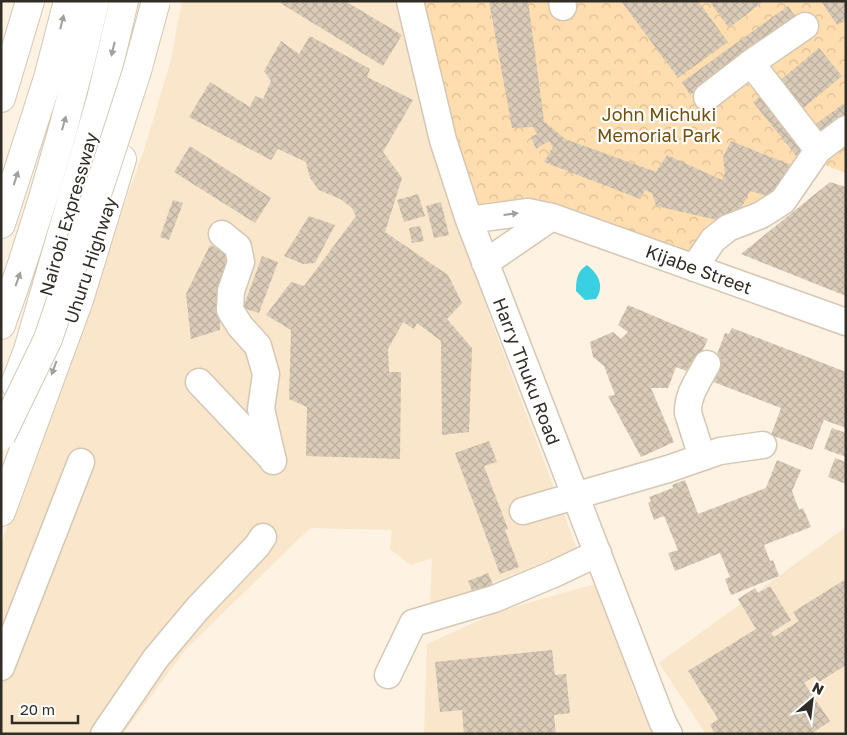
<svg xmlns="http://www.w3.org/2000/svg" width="847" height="735" viewBox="0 0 847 735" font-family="'Golos Text',sans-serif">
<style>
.built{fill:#f9e6cb}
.park{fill:url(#park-crowns)}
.water{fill:#39d0e2}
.building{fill:url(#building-cross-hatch)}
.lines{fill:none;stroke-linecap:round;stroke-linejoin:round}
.minor-casing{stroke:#d5c7b3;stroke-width:29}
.highway-casing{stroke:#d5c7b3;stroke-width:30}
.minor{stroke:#fff;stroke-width:26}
.highway{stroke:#fff;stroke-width:28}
.highway-bridge-casing{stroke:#d5c7b3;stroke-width:30;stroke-linecap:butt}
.highway-bridge{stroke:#fff;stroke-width:28}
.oneway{fill:#a2a09c}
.labels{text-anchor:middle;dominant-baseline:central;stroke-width:4.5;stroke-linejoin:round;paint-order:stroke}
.park-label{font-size:18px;fill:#754f0a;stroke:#fff}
.street-label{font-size:18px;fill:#312c24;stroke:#fff}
</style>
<defs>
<pattern id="park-crowns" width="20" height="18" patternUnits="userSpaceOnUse" patternTransform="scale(1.25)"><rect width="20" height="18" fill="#ffddaf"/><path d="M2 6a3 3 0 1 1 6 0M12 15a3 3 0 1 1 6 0" fill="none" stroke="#dbbe96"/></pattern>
<pattern id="building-cross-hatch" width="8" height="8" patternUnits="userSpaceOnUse" patternTransform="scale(1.25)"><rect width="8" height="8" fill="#d9cbb7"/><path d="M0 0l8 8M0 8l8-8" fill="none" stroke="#bbae9d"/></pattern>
</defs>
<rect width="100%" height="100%" fill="#fef2e2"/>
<path class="built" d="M182,1H398L420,94L489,315L577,549L430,607L432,558L411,565L390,549L392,530L310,528L185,650L123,734H1V544L144,150L171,60Z
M846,527V734H706L659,663Z
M602,582L633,689L656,734H424L427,644L500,611Z"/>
<path class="park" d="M410,1H846V173L808,159L694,268L552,217L469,220Z"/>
<path class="water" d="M587,265C598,274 605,285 596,299L585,300L576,291C576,280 577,271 587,265Z"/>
<path class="building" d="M277,1H345L402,35L383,66Z
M489,1H528L544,121L565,139L656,172L667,155L722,180L725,173L723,157L731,141L791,165V182L779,199L750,191L738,214L726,222L656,206L652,193L645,190L640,199L544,162L553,147L549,141L536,149L531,137L537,134L533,127L512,128Z
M621,1H698L728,42L678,78Z
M709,1H764L729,28Z
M821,1H846V20L837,25Z
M788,6L797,19L690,95L682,82Z
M310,36L370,69L367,77L413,100L383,152L402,178L385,232L448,275L462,303L447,319L472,348L469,432L442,435L441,341L417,323L414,329L403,322L388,349L389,372H401L400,459L306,456L307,407L289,399L291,330L266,315L291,282L304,286L356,216L352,208L340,199L319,190L310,178L306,162L278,149L271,160L189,117L210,82L250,107L255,96L263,99L271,81L264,71L281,41L299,54Z
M819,48L842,76L801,110L778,82Z
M768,91L809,147L798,158L753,102Z
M843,104L846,108V125L823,142L812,127Z
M190,146L271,198L255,223L174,172Z
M830,182L846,187V296L741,254Z
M418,194L425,216L404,222L397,200Z
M173,200L183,203L169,240L160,237Z
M441,202L449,235L434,238L426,206Z
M309,216L335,225L315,263L303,264L284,256Z
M420,226L424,241L412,243L409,228Z
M210,245L240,259L221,296L220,330L191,339L186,294Z
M262,256L278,262L259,313L243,308Z
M628,305L708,339L692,373L676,367L668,388H651L674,442L641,457L608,396L615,395L604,366L593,357L590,342L613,332L621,339L628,332L618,325Z
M732,328L846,372V428L824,420L812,450L771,435L781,408L711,381L710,373L725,333L729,334Z
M832,428L846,433V457L824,449Z
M489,441L497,462L484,466L508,529L505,530L519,567L500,574L455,453Z
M835,458L846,462V484L828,477Z
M777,460L801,470L792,491L799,510L803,508L811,527L764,545L770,561L773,560L779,576L731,595L725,579L730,577L720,553L675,571L668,553L678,550L664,516L654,520L648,503L651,501L649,497L673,488L672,485L685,480L698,514L766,488Z
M488,573L496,592L476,600L468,581Z
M846,579V665L819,682L815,676L804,683L830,721L814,732L815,734H715L710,725L718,719L688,671L756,629L738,599L755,588L758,593L770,586L791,620L771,633L774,637L799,621L793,612Z
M552,650L555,675L566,674L570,713L554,715L556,734H464L462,710L440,712L435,662Z"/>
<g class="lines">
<g class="minor-casing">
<path id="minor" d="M410,1L443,140L469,220L663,723L669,734
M562,1L563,7
M751,63L805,26
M818,150L846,129
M469,220L528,212L552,217L846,322
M222,234L238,247L241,262L231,291L230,310L240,326L258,346L266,374L261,409L273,461
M485,263L552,217
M694,268L713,240L728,228L761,215L783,201L818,150L751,63L707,97
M199,382L273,460
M702,457L688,413C687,395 699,379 707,364
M523,511L668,469L720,451L763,445
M1,667L81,462
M388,675L413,623L494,599L556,573L598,553
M104,734L156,658L198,608L257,546L263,537"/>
</g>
<g class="highway-casing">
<path id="highway" d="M1,98L30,1
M1,224L48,78L68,1
M1,325C39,219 70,111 95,1
M15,384L28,350L101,99L124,1
M1,512L79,300L122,159"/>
</g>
<use href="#minor" class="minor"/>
<use href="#highway" class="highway"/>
<g class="highway-bridge-casing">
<path id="highway-bridge" d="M1,436L48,339L104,173L137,71L156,1"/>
</g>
<use href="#highway-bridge" class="highway-bridge"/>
</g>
<defs><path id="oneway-solid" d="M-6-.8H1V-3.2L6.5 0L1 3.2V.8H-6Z" transform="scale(1.25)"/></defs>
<g class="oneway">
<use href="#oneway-solid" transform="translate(62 22) rotate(-76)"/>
<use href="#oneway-solid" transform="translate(113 49) rotate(103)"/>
<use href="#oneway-solid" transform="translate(64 123) rotate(-74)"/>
<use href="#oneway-solid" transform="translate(16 178) rotate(-72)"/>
<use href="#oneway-solid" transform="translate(511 214) rotate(-7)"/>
<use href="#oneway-solid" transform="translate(18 279) rotate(-70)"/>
<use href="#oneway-solid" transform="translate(54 368) rotate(110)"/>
</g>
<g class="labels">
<g class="park-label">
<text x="659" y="114">John Michuki<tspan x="659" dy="21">Memorial Park</tspan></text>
</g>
<g class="street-label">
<text transform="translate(68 214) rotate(-74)">Nairobi Expressway</text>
<text transform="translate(90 260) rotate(-72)">Uhuru Highway</text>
<text transform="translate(699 269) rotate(20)">Kijabe Street</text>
<text transform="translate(527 371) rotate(69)">Harry Thuku Road</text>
</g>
</g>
<rect width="847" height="735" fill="none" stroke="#312c24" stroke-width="5"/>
<g transform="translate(812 700) rotate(28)" stroke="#ffffff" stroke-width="4" paint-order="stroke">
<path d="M0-4L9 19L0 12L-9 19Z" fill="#312c24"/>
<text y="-8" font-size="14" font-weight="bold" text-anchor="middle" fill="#312c24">N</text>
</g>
<path d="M12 715v8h66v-8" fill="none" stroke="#312c24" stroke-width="2.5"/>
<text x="20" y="715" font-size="15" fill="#312c24" stroke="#ffffff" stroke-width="4" paint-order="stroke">20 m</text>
</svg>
